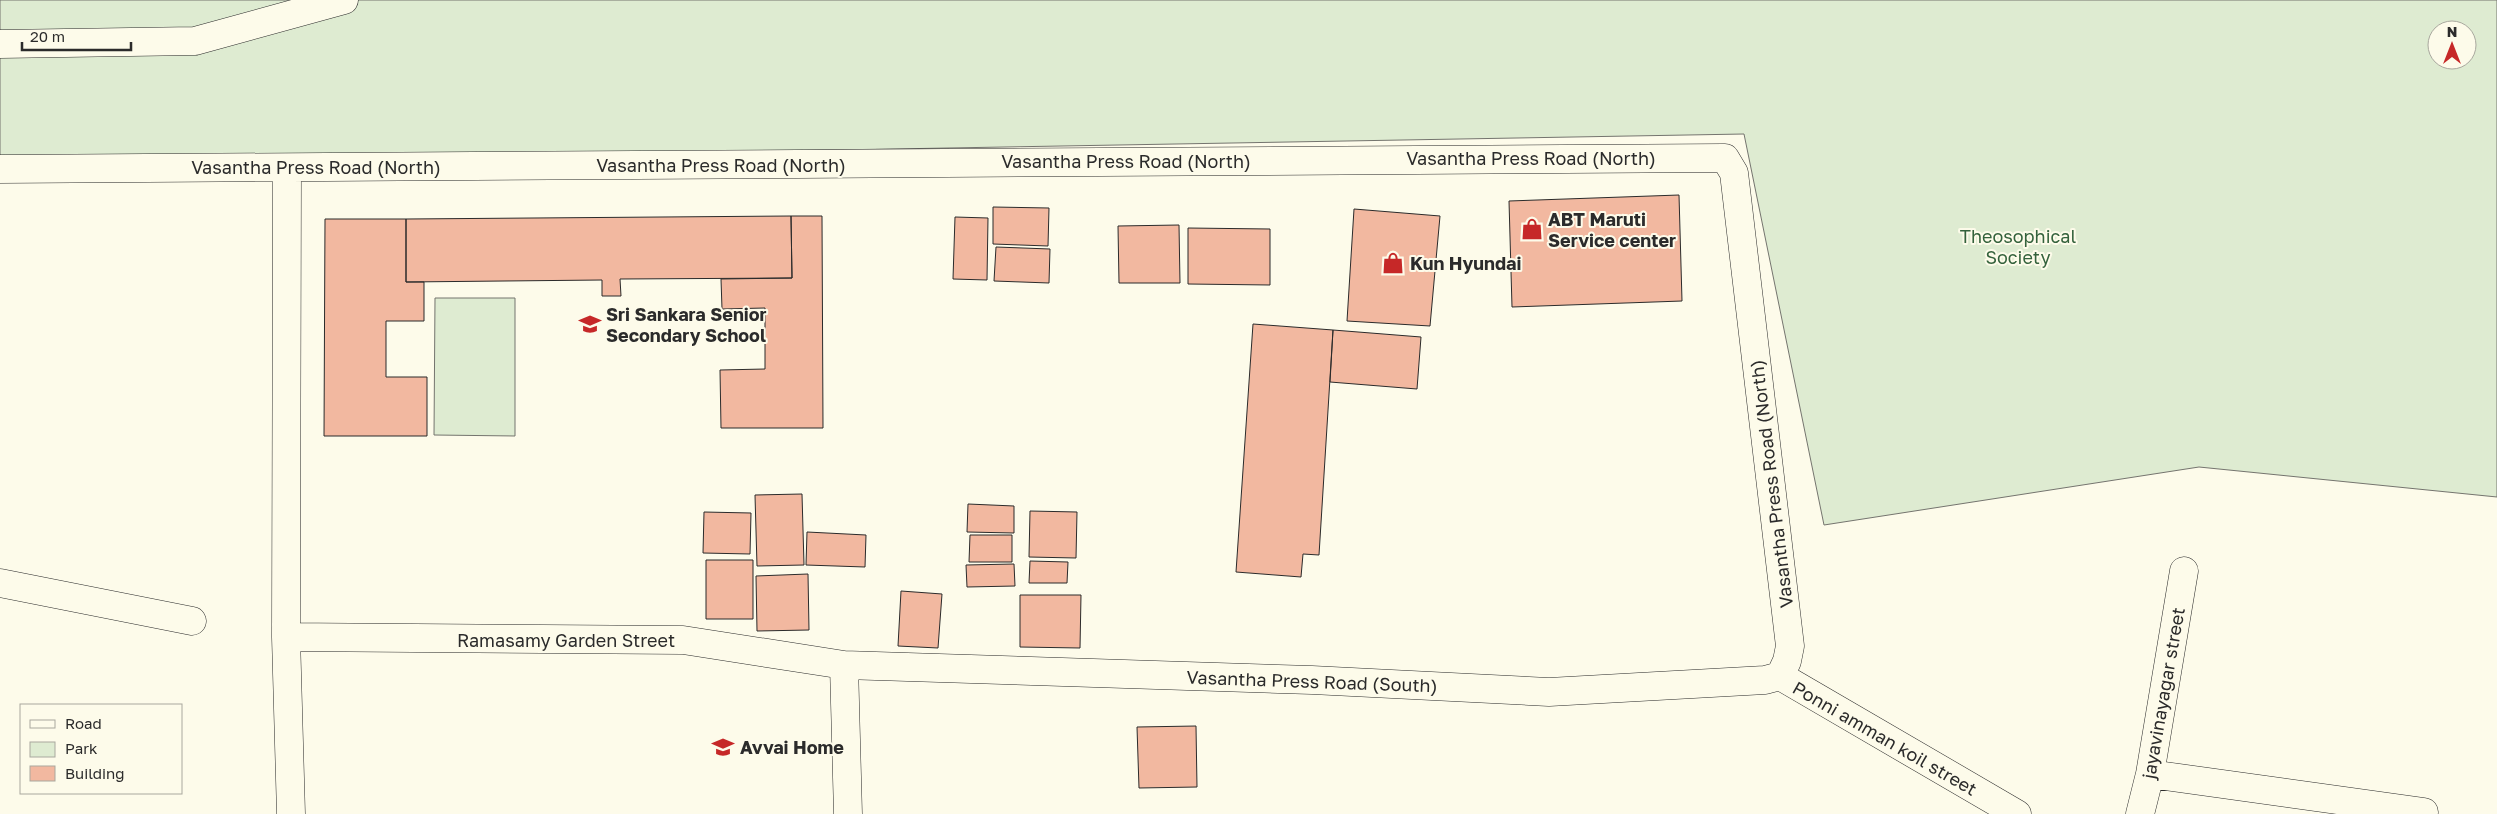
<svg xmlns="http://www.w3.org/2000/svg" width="2497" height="814" viewBox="0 0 2497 814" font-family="'Golos Text',sans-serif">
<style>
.green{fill:#deebd1;stroke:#74746e;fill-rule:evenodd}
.building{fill:#f2b8a0;stroke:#2b2b2b}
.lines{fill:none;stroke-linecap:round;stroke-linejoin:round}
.minor-casing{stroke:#2b2b2b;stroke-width:29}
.minor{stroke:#fdfbea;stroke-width:28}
.labels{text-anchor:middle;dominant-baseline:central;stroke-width:4;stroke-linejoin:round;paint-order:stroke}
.street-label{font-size:18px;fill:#2b2b2b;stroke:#fdfbea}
.poi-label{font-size:18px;font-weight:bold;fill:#2b2b2b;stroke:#fdfbea;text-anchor:start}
.park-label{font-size:18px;fill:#34623c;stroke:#fdfbea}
</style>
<rect width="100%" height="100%" fill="#fdfbea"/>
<path class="green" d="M0,0H2497V497L2199,467L1824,525L1744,134L152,162L0,161ZM2437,30H2467V60H2437Z
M435,298H515V436L434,435Z"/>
<path class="building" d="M1679,195L1682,301L1512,307L1509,201Z
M993,207L1049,208L1048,246L993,244Z
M1354,209L1440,216L1430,326L1347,321Z
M791,216L792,278L620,279L621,296H602V280L406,282V219Z
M791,216H822L823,428H721L720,370L765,369V308L722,309L721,279L792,278Z
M955,217L988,218L987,280L953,279Z
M325,219H406V282H424V321H386V377H427V436H324Z
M1179,225L1180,283H1119L1118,226Z
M1188,228L1270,229V285L1188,284Z
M996,247L1050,249L1049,283L994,281Z
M1253,324L1333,330L1319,555L1303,554L1301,577L1236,572Z
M1333,330L1421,337L1417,389L1330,382Z
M802,494L804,565L757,566L755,495Z
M968,504L1014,506V533L967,532Z
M1030,511L1077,512L1076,558L1029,557Z
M704,512L751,513L750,554L703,553Z
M807,532L866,535L865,567L806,565Z
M970,535H1012V562H969Z
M706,560H753V619H706Z
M1030,561L1068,562L1067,583H1029Z
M1014,564L1015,586L967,587L966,565Z
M808,574L809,630L757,631L756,576Z
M901,591L942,594L938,648L898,646Z
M1020,595H1081L1080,648L1020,647Z
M1196,726L1197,787L1139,788L1137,727Z"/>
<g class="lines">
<g class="minor-casing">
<path id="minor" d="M0,44L195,41L344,0
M287,168L286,637L291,814
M0,169L1725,158L1734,173L1790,646L1787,661L1780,676
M0,583L192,621
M286,637L683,640L844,665L1312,680L1549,692L1765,680L1780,676
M844,665L848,814
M1780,676L2017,814
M2150,774L2424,812
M2140,814L2150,774L2184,571"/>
</g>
<use href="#minor" class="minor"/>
</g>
<defs>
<g id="shop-bare" transform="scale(1.725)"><path d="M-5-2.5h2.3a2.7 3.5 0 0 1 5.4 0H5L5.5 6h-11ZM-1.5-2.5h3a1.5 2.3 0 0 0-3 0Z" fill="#c62828" stroke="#fdfbea" stroke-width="2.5" paint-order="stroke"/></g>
<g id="school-bare" transform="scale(1.725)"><path d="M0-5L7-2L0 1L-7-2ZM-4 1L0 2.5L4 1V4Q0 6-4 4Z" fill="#c62828" stroke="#fdfbea" stroke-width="2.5" paint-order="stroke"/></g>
</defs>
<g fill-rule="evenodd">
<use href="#shop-bare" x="1532" y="229"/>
<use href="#shop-bare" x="1393" y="263"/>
<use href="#school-bare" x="590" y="324"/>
<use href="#school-bare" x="723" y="747"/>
</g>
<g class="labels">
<g class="street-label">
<text x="1531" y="158">Vasantha Press Road (North)</text>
<text x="1126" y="161">Vasantha Press Road (North)</text>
<text x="721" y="165">Vasantha Press Road (North)</text>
<text x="316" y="167">Vasantha Press Road (North)</text>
<text transform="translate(1771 484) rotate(-97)">Vasantha Press Road (North)</text>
<text x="566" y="640">Ramasamy Garden Street</text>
<text transform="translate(1312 681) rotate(2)">Vasantha Press Road (South)</text>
<text transform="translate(2163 693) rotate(-80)">jayavinayagar street</text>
<text transform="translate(1885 738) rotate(30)">Ponni amman koil street</text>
</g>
<g class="poi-label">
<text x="1548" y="219">ABT Maruti<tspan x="1548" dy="21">Service center</tspan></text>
<text x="1410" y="263">Kun Hyundai</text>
<text x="606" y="314">Sri Sankara Senior<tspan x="606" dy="21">Secondary School</tspan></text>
<text x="740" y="747">Avvai Home</text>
</g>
<g class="park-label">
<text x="2018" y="236">Theosophical<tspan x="2018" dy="21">Society</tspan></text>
</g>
</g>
<rect x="20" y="704" width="162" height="90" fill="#fdfbea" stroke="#a9a89e"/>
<rect x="30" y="720" width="25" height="8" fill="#fdfbea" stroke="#a9a89e"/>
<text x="65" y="729" font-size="15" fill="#2b2b2b">Road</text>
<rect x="30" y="742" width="25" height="15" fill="#deebd1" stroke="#a9a89e"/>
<text x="65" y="754" font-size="15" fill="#2b2b2b">Park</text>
<rect x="30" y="766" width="25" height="15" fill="#f2b8a0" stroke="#a9a89e"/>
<text x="65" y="779" font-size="15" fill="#2b2b2b">Building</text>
<g transform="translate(2452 45)"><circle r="24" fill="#fdfbea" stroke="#a9a89e"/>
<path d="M0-4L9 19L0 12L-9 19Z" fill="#c62828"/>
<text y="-8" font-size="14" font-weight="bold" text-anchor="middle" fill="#2b2b2b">N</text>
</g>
<path d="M22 42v8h109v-8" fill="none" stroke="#2b2b2b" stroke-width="2.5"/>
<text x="30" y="42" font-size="15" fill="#2b2b2b" stroke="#fdfbea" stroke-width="4" paint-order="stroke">20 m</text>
</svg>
